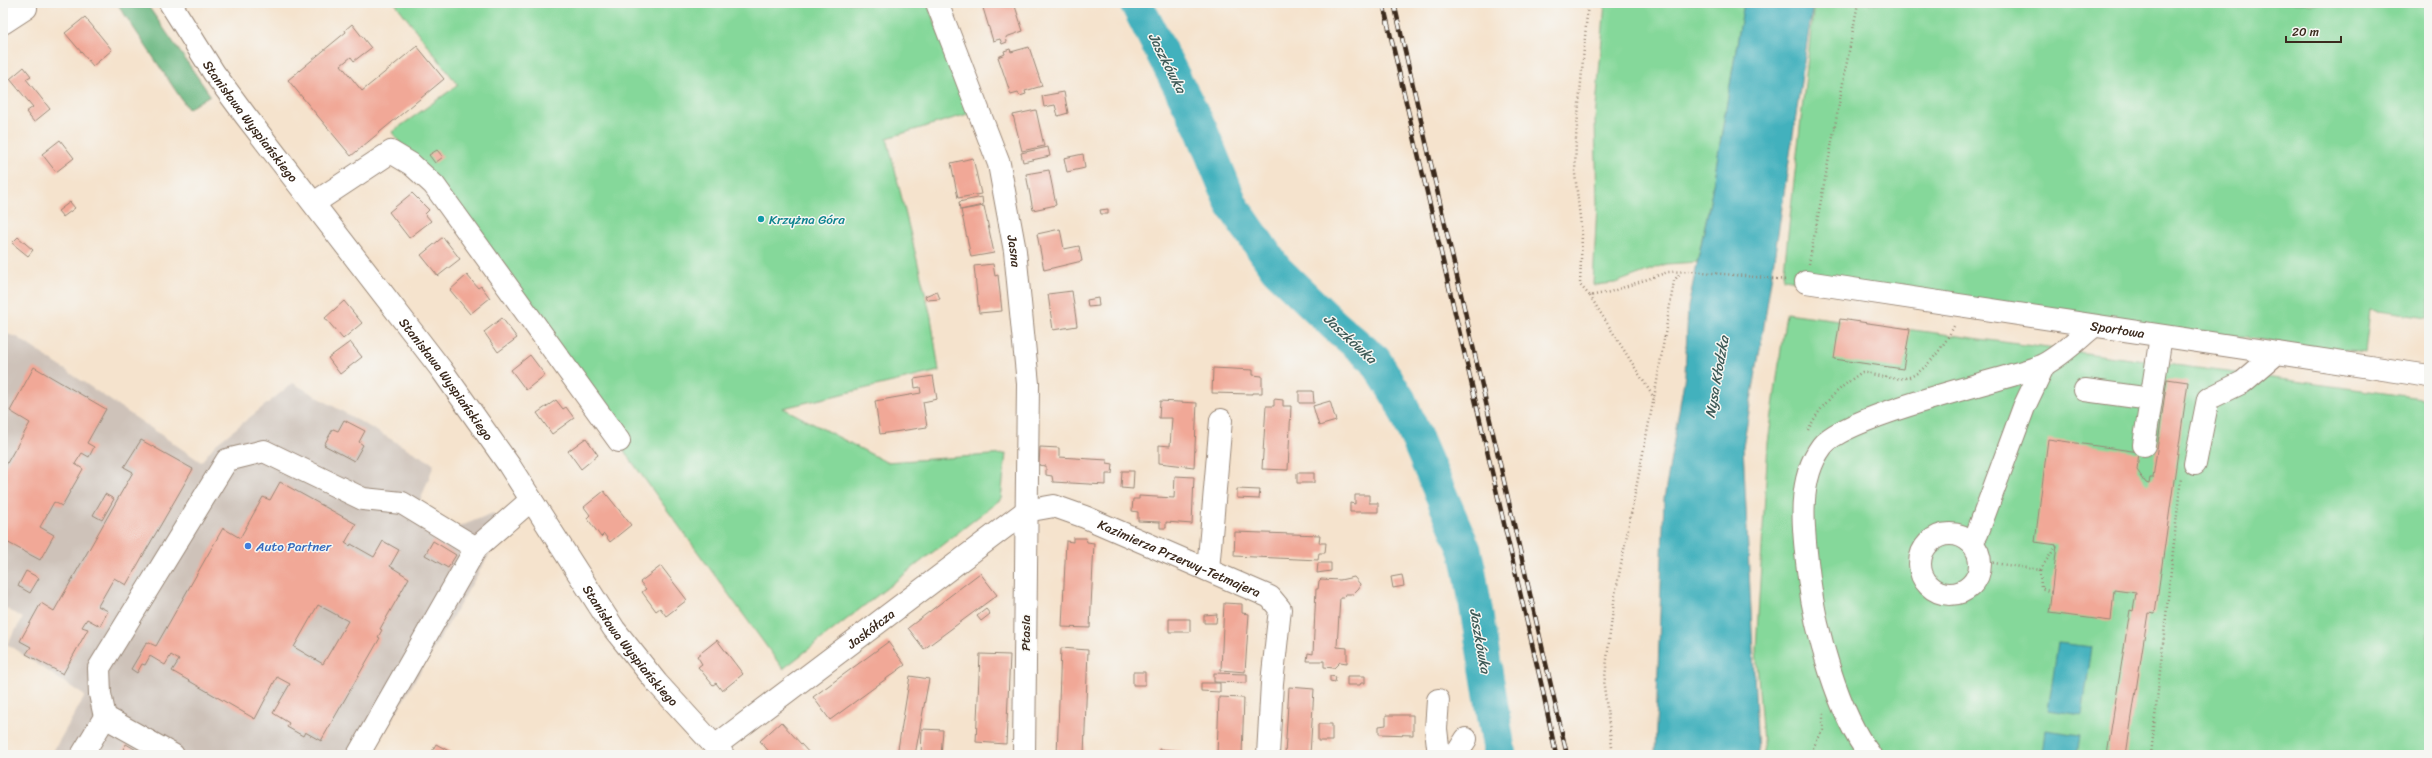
<svg xmlns="http://www.w3.org/2000/svg" width="2432" height="758" viewBox="0 0 2432 758" font-family="Sriracha,sans-serif">
<style>
.industrial{fill:#cec2b9}
.green{fill:#85d89a;stroke:#60815c}
.forest{fill:#6cb882;stroke:#547150}
.water{fill:#42b1bd;stroke:#3e6e6e}
.lines{fill:none;stroke-linecap:round;stroke-linejoin:round}
.river{stroke:#42b1bd;stroke-width:33}
.building{fill:#f1a897;fill-rule:evenodd}
.minor-casing{stroke:#988676;stroke-width:24}
.major-casing{stroke:#988676;stroke-width:24}
.path{stroke:#988676;stroke-width:2.5;stroke-dasharray:1 3;stroke-linecap:butt}
.minor{stroke:#fff;stroke-width:22}
.major{stroke:#fff;stroke-width:22}
.rail-casing{stroke:#3b2a1e;stroke-width:4.5}
.rail{stroke:#f6f6f2;stroke-width:3;stroke-dasharray:9;stroke-linecap:butt}
.culture-dot{fill:#0f9aa8;stroke:#f6f6f2;stroke-width:1.5}
.shop-dot{fill:#3f7fe0;stroke:#f6f6f2;stroke-width:1.5}
.labels{text-anchor:middle;dominant-baseline:central;stroke-width:3;stroke-linejoin:round;paint-order:stroke}
.street-label{font-size:13px;fill:#3b2a1e;stroke:#f6f6f2}
.culture-label{font-size:13px;fill:#0d838f;stroke:#f6f6f2;text-anchor:start}
.shop-label{font-size:13px;fill:#366cbe;stroke:#f6f6f2;text-anchor:start}
.water-label{font-size:14px;font-style:italic;fill:#3d5956;stroke:#f6f6f2}
</style>
<rect width="100%" height="100%" fill="#f6f6f2"/>
<filter id="ink" filterUnits="userSpaceOnUse"><feTurbulence type="fractalNoise" baseFrequency=".025" numOctaves="2"/><feDisplacementMap in="SourceGraphic" scale="8" xChannelSelector="R" yChannelSelector="G"/><feConvolveMatrix kernelMatrix="1 2 1 2 8 2 1 2 1" color-interpolation-filters="sRGB"/></filter>
<filter id="wash" filterUnits="userSpaceOnUse"><feTurbulence type="fractalNoise" baseFrequency=".012" numOctaves="4" result="noise"/><feDisplacementMap in="SourceGraphic" scale="16" xChannelSelector="R" yChannelSelector="G"/><feGaussianBlur stdDeviation="0.9" result="paint"/><feColorMatrix in="noise" values="0 0 0 0 0 0 0 0 0 0 0 0 0 0 0 0 0 1.4 0 .05"/><feComposite in="paint" operator="in"/></filter>
<g filter="url(#wash)">
<rect width="100%" height="100%" fill="#f5e3cd"/>
<path class="industrial" d="M3,333L17,337L201,462L215,445L293,383L434,464L418,507L456,528L493,513L502,533L371,755H51L85,696L7,644L23,618L3,607Z"/>
<path class="green" d="M395,3H927L971,113L887,138L931,317L939,371L783,408L886,462L1006,454L1001,499L783,669L392,132L458,85Z
M1605,3H1744L1710,202L1697,262L1666,264L1615,283L1593,285L1597,204L1595,119Z
M1814,3H2429V318L2370,310L2365,353L1783,279Z
M1786,313L2429,399V755H1764L1756,650L1768,443Z"/>
<path class="forest" d="M117,3H146L210,95L188,109Z"/>
<path class="water" d="M1744,3H1813L1763,332L1743,446L1758,755H1655L1664,499L1685,375L1688,307L1710,202Z
M2058,643L2092,647L2082,715L2048,710Z
M2045,730L2080,735L2077,755H2042Z"/>
<g class="lines">
<path class="river" d="M1136,3L1201,129L1232,205L1276,269L1334,325L1375,360L1400,400L1465,550L1469,567L1500,755"/>
</g>
<g id="blocks">
<path class="building" d="M989,3H1014L1023,31L1006,37L1007,42L1002,44L1000,39L993,41L983,8L990,6Z
M85,17L112,50L93,66L65,33Z
M352,24L371,48L354,61L351,57L341,65L362,91L417,46L444,79L351,156L288,80L346,32L345,30Z
M1029,47L1042,86L1025,91L1026,94L1020,96L1018,93L1011,95L998,57L1005,54L1004,51L1010,49L1011,52Z
M24,67L31,76L26,79L50,109L34,122L26,112L33,107L10,79Z
M1064,92L1068,113L1058,116L1055,105L1044,107L1042,96Z
M1036,110L1044,146L1022,151L1013,115Z
M60,140L74,158L56,172L42,154Z
M1048,147L1050,156L1023,162L1021,153Z
M437,150L443,157L435,163L429,155Z
M1083,154L1085,168L1067,172L1064,158Z
M973,158L981,194L958,198L951,163Z
M1049,170L1056,205L1033,210L1026,174Z
M412,193L429,210L425,214L431,221L409,238L389,212Z
M982,197L983,205L960,210L959,202Z
M70,202L75,208L63,217L58,211Z
M984,206L994,253L971,257L961,210Z
M1108,209V214H1101L1100,210Z
M1060,229L1064,249L1079,246L1082,261L1044,270L1037,234Z
M18,237L33,250L28,256L12,243Z
M443,237L460,259L438,276L421,255Z
M993,264L995,276L998,275L1002,311L979,313L974,266Z
M467,275L478,288L481,286L490,298L470,314L450,290Z
M937,291L940,299L927,300L925,296Z
M1072,291L1077,326L1053,330L1048,294Z
M1098,298L1099,306L1088,307L1087,300Z
M344,301L362,323L343,339L325,318Z
M502,318L517,338L498,352L484,332Z
M1840,319L1910,329L1903,369L1834,359Z
M350,342L362,357L340,374L328,358Z
M530,355L545,375L526,390L511,370Z
M34,367L106,409L87,443L94,447L89,457L82,453L75,464L83,469L62,506L54,502L40,527L54,535L40,560L3,540V470L30,423L10,411Z
M1213,368L1253,370V375L1262,376V393H1252V394L1212,393Z
M933,376L937,399L923,402L927,427L880,434L875,401L921,393L920,387L915,388L914,379Z
M2167,379L2188,382L2155,614L2148,613L2126,755H2107L2130,610L2133,611L2136,593L2114,590L2111,621L2049,613L2057,545L2035,542L2048,439L2139,452L2137,470L2146,483L2149,484L2150,478H2153Z
M1299,391H1313L1314,403H1299Z
M1274,399L1283,400V406H1291L1288,470L1262,469L1266,406H1274Z
M556,400L563,409L566,407L574,418L552,434L537,413Z
M1160,401L1197,403L1194,467L1159,463V445L1170,446L1172,418H1159Z
M1330,401L1336,421L1319,426L1313,406Z
M344,420L365,431L359,442L363,445L354,461L324,445L333,429L338,431Z
M586,438L598,455L581,469L568,451Z
M141,440L193,469L126,585L114,578L98,606L108,611L100,626L87,619L82,627L88,629L63,674L26,654L31,647L20,641L41,603L54,611L133,472L124,467Z
M1040,447L1059,448V457L1107,460V463L1113,464L1112,474H1106V485L1053,482L1052,476L1046,475V466L1039,465Z
M1122,471H1134L1133,489L1121,488Z
M1297,473H1314V483H1297Z
M1175,476L1194,477L1192,524L1166,522V528H1160V522L1138,521V512L1132,511L1133,499H1139V496L1174,498Z
M280,482L356,524L345,543L350,546L351,544L374,557L383,541L399,550L390,566L409,578L380,629L382,630L378,637L380,638L321,741L305,732L303,736L287,727L289,723L273,713L290,684L277,677L255,719L172,671L179,660L171,655L165,665L150,656L145,665L142,664L137,673L131,669L147,642L156,646L223,528L240,538L263,497L270,500ZM318,605L348,621L323,664L294,647Z
M1237,489L1260,490L1259,499L1237,498Z
M604,491L631,525L610,542L604,534L601,537L587,518L590,515L584,507Z
M105,494L114,499L102,520L93,515Z
M1355,495H1369V503H1378V512H1350V503L1355,504Z
M1235,532L1320,535L1319,543H1326L1325,553H1319L1318,560L1234,556Z
M1073,538H1086L1087,542L1094,543L1090,628L1062,627L1066,541L1073,542Z
M433,541L456,555L448,568L425,555Z
M1318,563H1331V571L1317,573Z
M661,566L687,600L666,616L660,608L656,611L642,592L646,589L640,582Z
M26,571L39,578L30,593L18,586Z
M980,573L997,595L924,649L908,628Z
M1402,575L1404,586L1393,588L1391,577Z
M1354,577L1360,584L1359,588L1353,594H1345L1344,598H1340L1337,647L1347,648V663L1340,662L1334,668L1324,667V661H1307L1308,653L1313,654L1316,589H1318L1319,581L1321,579L1340,580Z
M1224,603L1242,604V613L1249,614L1245,672L1221,670Z
M986,609L990,614L981,621L977,616Z
M1217,614L1216,623H1204V615Z
M1169,619H1190V632H1169Z
M717,640L743,674L722,691L716,683L713,685L698,667L702,664L697,656Z
M888,642L905,665L830,720L813,697Z
M1061,648L1088,650L1084,755H1057Z
M980,654L1010,655L1006,744L976,742Z
M1133,672H1145V685H1133Z
M1214,673L1247,674V683L1214,682Z
M910,676L929,679L926,695L915,755H897Z
M1330,676L1336,677L1335,682L1330,681Z
M1347,676H1365V683H1361L1360,685H1347Z
M1201,683H1220V692L1201,691Z
M1289,687L1314,689L1310,755H1285Z
M1219,697L1244,698L1242,755H1217Z
M1386,715H1413V735L1379,734V726L1386,725Z
M781,722L811,755H772L760,741Z
M1318,724H1332V741H1318Z
M922,729L943,730L941,755H921Z
M126,744L145,755H120Z
M436,744L456,755H430Z
M1159,749L1181,751V755H1159Z"/>
</g>
</g>
<g filter="url(#ink)">
<use href="#blocks" fill-opacity="0" stroke="#988676" stroke-width="1"/>
<g class="lines">
<g class="minor-casing">
<g id="minor">
<path id="s1" d="M937,3L999,164L1015,251L1028,384L1024,755"/>
<path d="M3,23L26,8"/>
<path d="M314,203L391,152L411,164L434,185L619,441"/>
<path id="s2" d="M1806,282L2429,376"/>
<path d="M2085,390L2151,399"/>
<path d="M2144,445L2161,336"/>
<path d="M2195,464L2208,399L2243,382L2277,353"/>
<circle cx="1950" cy="564" r="30"/>
<path d="M1969,540L1977,534L2024,407L2044,365"/>
<path d="M1208,570L1221,420"/>
<path d="M1438,700L1436,729L1439,755"/>
<path d="M105,717L173,755"/>
<path id="s3" d="M715,746L1026,511L1054,506L1085,517L1270,597L1280,609L1272,683L1268,755"/>
<path d="M82,755L105,717L100,694L99,668L227,460L264,451L363,499L402,503L476,548"/>
<path d="M358,755L476,548L531,500"/>
<path d="M1456,755L1466,739"/>
<path d="M1870,755C1838,714 1815,629 1809,578C1804,536 1795,482 1822,446C1842,419 1972,387 2009,376C2020,372 2034,370 2045,364C2062,355 2079,338 2094,326"/>
</g>
</g>
<g class="major-casing">
<g id="major">
<path id="s4" d="M170,3L214,73L245,115L441,369L509,465L614,629L657,683L723,755"/>
</g>
</g>
<path class="path" d="M1588,3L1576,138L1575,174L1582,235L1580,285L1590,296L1610,292L1668,272L1691,271L1787,280
M1809,264L1858,3
M1590,296L1654,398
M1808,430C1821,404 1839,388 1862,372C1877,375 1900,383 1914,375C1931,365 1947,341 1955,324
M1981,561L2040,570L2057,545
M2040,570L2041,588L2051,592
M1613,755L1604,686L1609,641L1615,595L1656,387L1674,281L1680,273
M1809,755L1823,730V712
M2151,755L2181,477"/>
<use href="#minor" class="minor"/>
<use href="#major" class="major"/>
<g class="rail-casing">
<path id="rail" d="M1383,3L1542,687L1556,755
M1394,3L1567,755"/>
</g>
<use href="#rail" class="rail"/>
</g>
</g>
<circle class="culture-dot" cx="761" cy="219" r="4"/>
<circle class="shop-dot" cx="248" cy="546" r="4"/>
<g class="labels">
<g class="street-label">
<text stroke="none"><textPath href="#s4" startOffset="143">Stanisława Wyspiańskiego</textPath></text>
<text stroke="none"><textPath href="#s1" startOffset="261">Jasna</textPath></text>
<text stroke="none"><textPath href="#s2" startOffset="315">Sportowa</textPath></text>
<text stroke="none"><textPath href="#s4" startOffset="467">Stanisława Wyspiańskiego</textPath></text>
<text stroke="none"><textPath href="#s3" startOffset="554">Kazimierza Przerwy-Tetmajera</textPath></text>
<text stroke="none"><textPath href="#s3" startOffset="195">Jaskółcza</textPath></text>
<text transform="translate(1025 633) rotate(-90)">Ptasia</text>
<text stroke="none"><textPath href="#s4" startOffset="791">Stanisława Wyspiańskiego</textPath></text>
</g>
<g class="culture-label">
<text x="769" y="219">Krzyżna Góra</text>
</g>
<g class="shop-label">
<text x="256" y="546">Auto Partner</text>
</g>
<g class="water-label">
<text transform="translate(1167 63) rotate(63)">Jaszkówka</text>
<text transform="translate(1350 339) rotate(43)">Jaszkówka</text>
<text transform="translate(1717 377) rotate(-80)">Nysa Kłodzka</text>
<text transform="translate(1480 641) rotate(80)">Jaszkówka</text>
</g>
</g>
<rect width="2432" height="758" fill="none" stroke="#f6f6f2" stroke-width="16"/>
<path d="M2286 36v6h55v-6" fill="none" stroke="#3b2a1e" stroke-width="2"/>
<text x="2292" y="36" font-size="12" fill="#3b2a1e" stroke="#f6f6f2" stroke-width="3" paint-order="stroke">20 m</text>
</svg>
